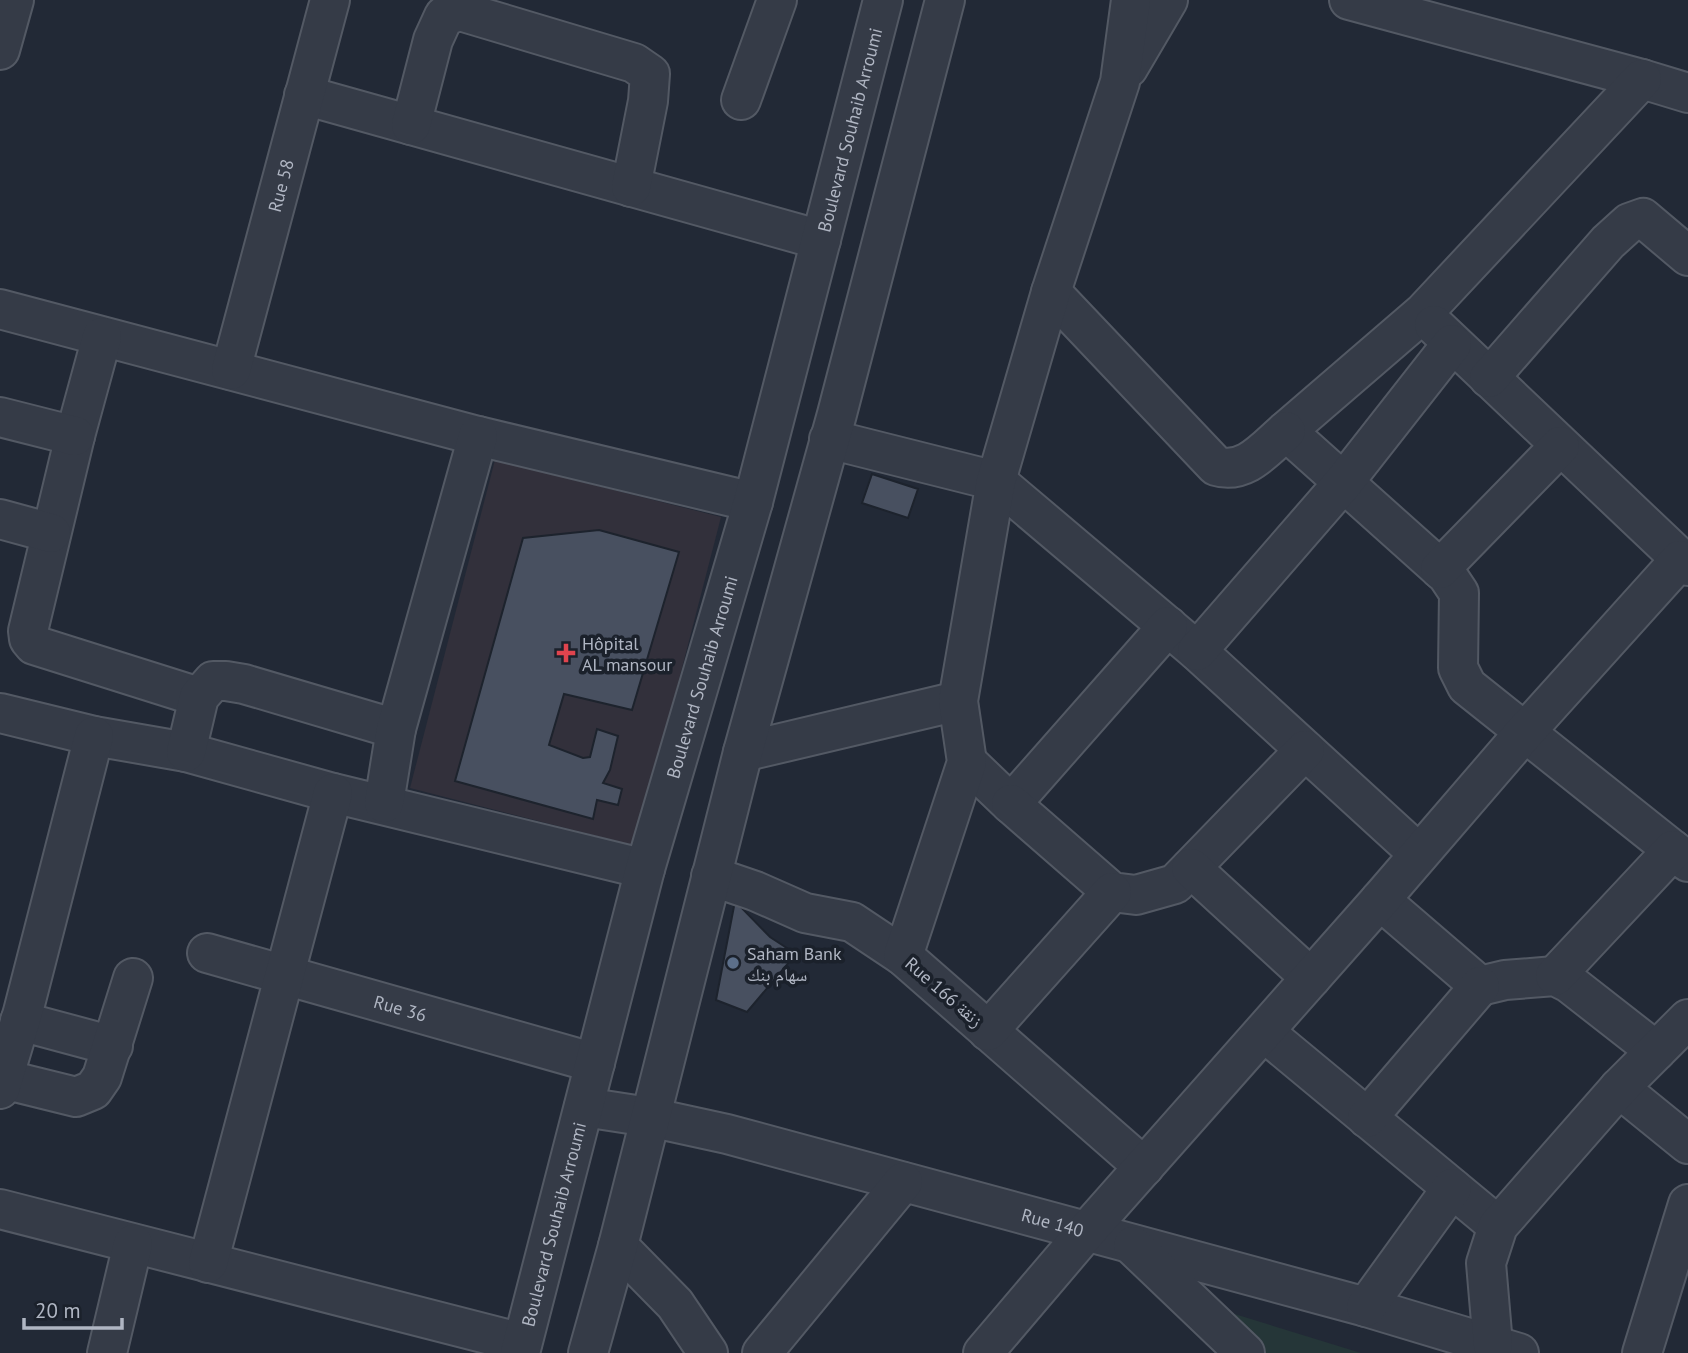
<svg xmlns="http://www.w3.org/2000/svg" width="1688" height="1353" viewBox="0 0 1688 1353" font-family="'PT Sans','Noto Naskh Arabic',sans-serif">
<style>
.medical{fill:#32303b}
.green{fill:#253638}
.building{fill:#485060;stroke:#1d232d;stroke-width:2}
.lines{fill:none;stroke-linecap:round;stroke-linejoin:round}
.minor-casing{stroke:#535964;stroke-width:42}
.minor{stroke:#353b47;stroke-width:38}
.health-dot{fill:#e0444e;stroke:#1b212b;stroke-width:2.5}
.service-dot{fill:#5c6f8a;stroke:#1b212b;stroke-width:2.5}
.labels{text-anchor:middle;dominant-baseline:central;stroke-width:7;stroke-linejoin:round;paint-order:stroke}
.street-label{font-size:18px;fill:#b0b6c3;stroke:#1b212b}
.poi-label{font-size:18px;fill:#b0b6c3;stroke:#1b212b;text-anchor:start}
</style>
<rect width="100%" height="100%" fill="#222936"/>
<path class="medical" d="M495,460L721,517L636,846L410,788Z"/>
<path class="green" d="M1202,1304L1361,1353H1256Z"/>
<path class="building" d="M872,474L918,489L908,518L862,503Z
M599,530L679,552L632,710L564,694L549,745L583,758L590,757L597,729L618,736L610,770L603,783L622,789L618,805L597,800L593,819L455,781L523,538Z
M735,901L770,937L796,954L747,1012L716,1000Z"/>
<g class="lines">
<g class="minor-casing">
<g id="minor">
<path d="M1349,0L1642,79L1688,93"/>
<path d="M0,50L14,0"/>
<path d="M1128,68L1168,0"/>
<path d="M1642,79L1423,313L1286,431L1447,575L1459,593L1458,668L1467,686L1688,862"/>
<path d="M304,95L821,240"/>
<path d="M741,100L777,0"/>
<path d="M411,125L433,40L444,16L460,11L634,63L650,74L648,101L631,187"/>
<path d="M1051,292L1216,466C1245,475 1265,449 1286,431"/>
<path d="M0,309L478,436L753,502"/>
<path d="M1434,325L1688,566"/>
<path d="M102,337L75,436L28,631L29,639L34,645L199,697"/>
<path id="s1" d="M231,370L330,0"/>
<path d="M1489,378L1608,242L1629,223L1643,218L1688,256"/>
<path d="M0,417L75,436"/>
<path d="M829,439L996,481L1197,651L1419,854"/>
<path d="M0,519L51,533"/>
<path d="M1440,569L1560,446"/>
<path d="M1197,651L1343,483L1452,344"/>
<path d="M0,713L94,736L186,752L333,793L645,869"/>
<path d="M186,752L199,697L213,681H226L244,684L396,729"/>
<path d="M743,752L958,701"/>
<path d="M967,762L1011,804L1168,626"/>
<path d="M384,803L396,729L478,436"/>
<path d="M1011,804L1112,892L1136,895L1175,884L1305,750"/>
<path d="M1191,868L1311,978"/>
<path d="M711,876L755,891L805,913L852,922L903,956L1144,1167"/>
<path d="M1380,900L1480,986L1505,980L1555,976L1569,983L1656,1051"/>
<path id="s2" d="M207,953L595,1063"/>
<path d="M903,956L967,762L958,701L996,481L1051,292L1120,82L1131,0"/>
<path d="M1555,976L1673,850"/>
<path d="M20,1021L113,1046"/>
<path d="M988,1031L1112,892"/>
<path d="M1264,1032L1498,1226"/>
<path d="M3,1079L76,1097L93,1090L102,1077L133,978"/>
<path d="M1619,1088L1688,1144"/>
<path d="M0,1089L23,1012L94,736"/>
<path id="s3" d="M584,1107L649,1117L727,1134L1366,1307L1519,1353"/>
<path d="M1367,1118L1480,986"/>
<path d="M0,1209L522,1343"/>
<path d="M618,1246L675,1304L708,1353"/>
<path d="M1133,1246L1245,1353"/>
<path d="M208,1263L333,793"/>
<path d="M1366,1307L1452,1188"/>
<path d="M1493,1345L1486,1263L1498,1226L1619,1088L1688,1019"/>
<path d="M107,1353L133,1244"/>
<path id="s4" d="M520,1353L645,869L753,502L883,0"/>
<path d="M588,1353L618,1246L743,752L837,414L945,0"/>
<path d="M762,1353L903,1182"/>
<path d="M983,1353L1086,1232L1380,900L1524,733L1680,560"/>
<path d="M1642,1353L1688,1204"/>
</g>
</g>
<use href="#minor" class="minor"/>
</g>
<path class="health-dot" d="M562.5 642.5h7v7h7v7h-7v7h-7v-7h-7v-7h7z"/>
<circle class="service-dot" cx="733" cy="963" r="7"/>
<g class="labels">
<g class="street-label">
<text stroke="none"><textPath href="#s4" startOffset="1267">Boulevard Souhaib Arroumi</textPath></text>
<text stroke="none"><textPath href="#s1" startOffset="191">Rue 58</textPath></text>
<text stroke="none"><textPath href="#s4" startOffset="700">Boulevard Souhaib Arroumi</textPath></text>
<text transform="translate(944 992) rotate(41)">Rue 166 زنقة</text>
<text stroke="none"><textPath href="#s2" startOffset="201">Rue 36</textPath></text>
<text stroke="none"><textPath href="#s3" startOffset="483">Rue 140</textPath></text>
<text stroke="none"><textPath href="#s4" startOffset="133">Boulevard Souhaib Arroumi</textPath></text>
</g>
<g class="poi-label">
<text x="582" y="643">Hôpital<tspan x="582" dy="21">AL mansour</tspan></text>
<text x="747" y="953">Saham Bank<tspan x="747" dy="21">سهام بنك</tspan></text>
</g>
</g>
<path d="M24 1318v10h98v-10" fill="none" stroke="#b0b6c3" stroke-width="3.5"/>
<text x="35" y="1318" font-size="21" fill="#b0b6c3" stroke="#1b212b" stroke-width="5" paint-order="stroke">20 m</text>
</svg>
